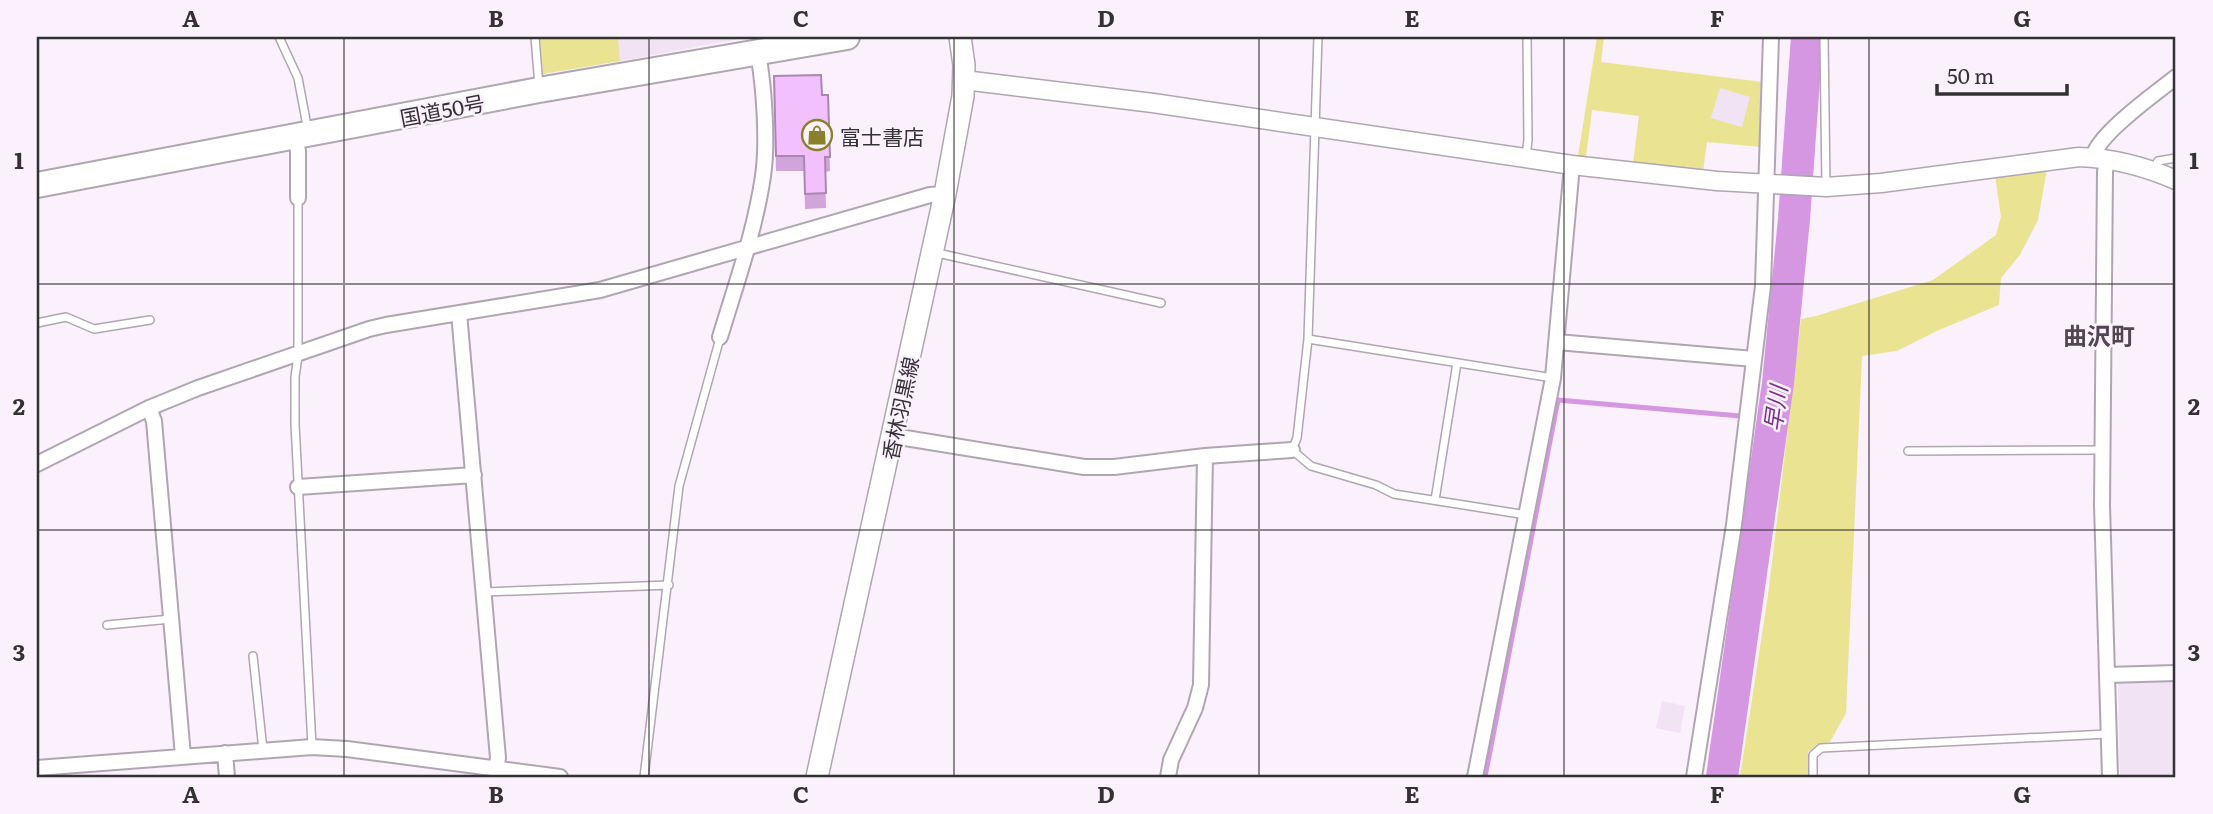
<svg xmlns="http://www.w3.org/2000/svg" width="2213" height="814" viewBox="0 0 2213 814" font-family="Literata,'Noto Sans JP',serif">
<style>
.built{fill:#f1e2f4}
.green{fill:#e9e392;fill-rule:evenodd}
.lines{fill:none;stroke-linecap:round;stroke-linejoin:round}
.stream{stroke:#d596e2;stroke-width:5}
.river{stroke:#d596e2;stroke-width:32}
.service-casing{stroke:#afa6b1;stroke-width:10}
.minor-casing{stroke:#afa6b1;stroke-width:18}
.tertiary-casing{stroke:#afa6b1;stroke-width:21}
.secondary-casing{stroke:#afa6b1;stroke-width:24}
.trunk-casing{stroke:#afa6b1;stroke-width:28}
.service{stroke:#fff;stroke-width:7}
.minor{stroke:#fff;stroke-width:14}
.tertiary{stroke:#fff;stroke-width:18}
.secondary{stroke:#fff;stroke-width:21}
.trunk{stroke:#fff;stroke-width:24}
.wall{fill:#d1a5da}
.building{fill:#f3c0fe;stroke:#aa86b2;stroke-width:2}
.grid{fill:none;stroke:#343135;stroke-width:2;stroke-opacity:0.55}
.labels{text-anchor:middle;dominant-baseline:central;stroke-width:5;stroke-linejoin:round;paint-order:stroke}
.street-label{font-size:21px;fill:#343135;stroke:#faf1fc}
.poi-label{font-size:21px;fill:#343135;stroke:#faf1fc;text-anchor:start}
.water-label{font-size:23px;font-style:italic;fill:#7a3089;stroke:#faf1fc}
.quarter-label{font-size:24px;font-weight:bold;fill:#4f4851;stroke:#faf1fc}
.neatline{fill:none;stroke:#343135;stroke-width:2.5}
.grid-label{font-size:23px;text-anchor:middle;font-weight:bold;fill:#343135}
</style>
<rect width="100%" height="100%" fill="#faf1fc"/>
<path class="built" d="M618,37H750L620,61Z
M1720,88L1751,97L1742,127L1711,118Z
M2176,680V777H2120L2118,681Z
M1662,701L1685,706L1680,733L1656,728Z"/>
<path class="green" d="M540,37H618L620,61L543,74Z
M1597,37H1604L1601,62L1763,82L1761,147L1707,142L1703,172L1633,163L1639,116L1592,110L1586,157L1578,156ZM1720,88L1750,97L1742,127L1711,118Z
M2047,169L2038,220L2020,255L2001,278L1999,305L1939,330L1897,351L1862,356L1846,713L1830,742L1818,744L1808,752L1809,777H1740L1768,595L1801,319L1816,316L1933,280L1996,235L2001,217L1995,176Z"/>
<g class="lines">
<path class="stream" d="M1768,383H1778
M1485,777L1558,400L1740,416"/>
<path class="river" d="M1722,777L1778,383L1794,219L1807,37"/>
<g class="service-casing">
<path id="service" d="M279,37L298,78L308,131
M535,37L539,86
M1318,37L1308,339L1297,438L1292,450L1311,466L1376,485L1394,494L1527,515
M1824,37L1826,186
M1526,156L1528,140L1527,37
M2153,170L2158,161L2176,158
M298,198V356L295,377V424L312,746
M933,252L1161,303
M37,323L66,317L94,329L150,320
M1308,339L1553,378
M1908,451L2102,450
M1435,500L1457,363
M485,592L669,585
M107,625L171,619
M253,656L263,750
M644,777L679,486L720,338
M1813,777V755L1821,748L2108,734"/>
</g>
<g class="minor-casing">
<path id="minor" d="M295,136L298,151V198
M2093,157C2098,134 2156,93 2176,77
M2107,159L2105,172L2102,505L2110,777
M459,313L498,758L496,768
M720,337C736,284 755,231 763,176C768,142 764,86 758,53
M1557,342L1754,359
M149,408L154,421L183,756
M893,436L1084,467H1114L1205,456L1292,450
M37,464L149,408L198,388L369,329L386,325L600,290L930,195L945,194
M298,487L474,475
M2107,675L2176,673
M225,753L227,777
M37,768L312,747L347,749L560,777
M1168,777L1171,760L1195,708L1201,685L1205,456
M1475,777L1553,378L1572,165
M1694,777L1734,525L1763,286L1771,37"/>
</g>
<g class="tertiary-casing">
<path id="tertiary" d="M964,80L1153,103L1572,165L1717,181L1826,187L1881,183L2079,157C2112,158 2146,167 2176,180"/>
</g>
<g class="secondary-casing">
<path id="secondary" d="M817,777L945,194L963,96L964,65L960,37"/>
</g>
<g class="trunk-casing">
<path id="trunk" d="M37,185L539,90L847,37"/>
</g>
<use href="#service" class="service"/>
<use href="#minor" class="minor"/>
<use href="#tertiary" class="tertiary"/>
<use href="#secondary" class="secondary"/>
<use href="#trunk" class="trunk"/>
</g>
<path class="wall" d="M774,76L822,95H828L830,171L825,172L826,208L805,209L804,171H776Z"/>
<path class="building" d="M821,75L822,95H828L830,157H825L826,193L805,194L804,156H776L774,76Z"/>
<path class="grid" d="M344,37V777M649,37V777M954,37V777M1259,37V777M1564,37V777M1869,37V777M37,284H2176M37,530H2176"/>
<defs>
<g id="shop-ring" transform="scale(1.575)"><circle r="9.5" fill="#faf1fc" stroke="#898129" stroke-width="1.5"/><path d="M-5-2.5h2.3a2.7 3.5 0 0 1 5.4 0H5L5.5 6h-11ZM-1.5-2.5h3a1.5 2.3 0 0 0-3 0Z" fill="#898129"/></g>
</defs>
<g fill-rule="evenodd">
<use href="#shop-ring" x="817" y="135"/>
</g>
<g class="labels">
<g class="street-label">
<text transform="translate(442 109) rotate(-11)">国道50号</text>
<text transform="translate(899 408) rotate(-78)">香林羽黒線</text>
</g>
<g class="poi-label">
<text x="840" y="135">富士書店</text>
</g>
<g class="water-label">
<text transform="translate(1774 408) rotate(-82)">早川</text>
</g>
<g class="quarter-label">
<text x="2099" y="334">曲沢町</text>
</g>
</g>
<rect width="2213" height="814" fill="none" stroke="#faf1fc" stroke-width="77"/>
<path d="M1937 84v10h130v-10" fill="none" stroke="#343135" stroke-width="3.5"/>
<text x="1947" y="84" font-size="21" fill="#343135" stroke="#faf1fc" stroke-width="5" paint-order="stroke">50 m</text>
<rect x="38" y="38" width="2136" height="738" class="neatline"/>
<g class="grid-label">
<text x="191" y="27">A</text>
<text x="496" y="27">B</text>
<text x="801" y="27">C</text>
<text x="1106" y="27">D</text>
<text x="1412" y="27">E</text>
<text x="1717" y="27">F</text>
<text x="2022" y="27">G</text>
<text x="19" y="169">1</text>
<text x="2194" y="169">1</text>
<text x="19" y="415">2</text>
<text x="2194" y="415">2</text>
<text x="19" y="661">3</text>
<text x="2194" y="661">3</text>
<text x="191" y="803">A</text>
<text x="496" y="803">B</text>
<text x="801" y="803">C</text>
<text x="1106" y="803">D</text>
<text x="1412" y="803">E</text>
<text x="1717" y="803">F</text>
<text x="2022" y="803">G</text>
</g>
</svg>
